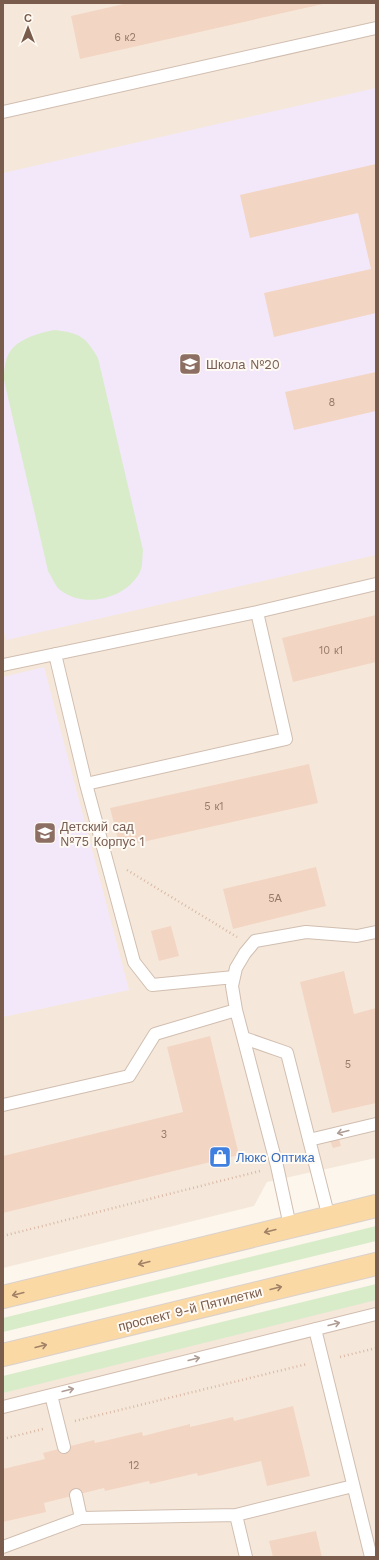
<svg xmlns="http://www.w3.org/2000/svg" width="379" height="1560" viewBox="0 0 379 1560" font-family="'Work Sans',sans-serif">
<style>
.residential{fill:#f5e8da}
.education{fill:#f3e8fa}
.green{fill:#d8ecc9}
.building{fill:#f3d5c3}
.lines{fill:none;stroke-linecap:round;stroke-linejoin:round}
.lane-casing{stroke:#d1beb0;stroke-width:14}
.primary-casing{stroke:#dad1cd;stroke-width:24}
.path{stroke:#d9b8a5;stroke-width:2.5;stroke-dasharray:1 3;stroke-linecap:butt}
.lane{stroke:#fff;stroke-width:12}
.primary{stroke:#fbd9a5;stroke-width:22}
.oneway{stroke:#af9d94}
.oneway2{stroke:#a18267}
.labels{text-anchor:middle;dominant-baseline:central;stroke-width:4;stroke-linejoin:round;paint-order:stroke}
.number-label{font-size:11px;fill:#987a6a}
.education-label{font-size:13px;fill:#785e54;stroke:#fffaf3;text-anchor:start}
.shop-label{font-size:13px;fill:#366cbe;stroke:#fffaf3;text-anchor:start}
.street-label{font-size:13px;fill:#7a5c4d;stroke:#fffaf3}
</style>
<rect width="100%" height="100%" fill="#fdf6ec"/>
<path class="residential" d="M3,3H376V1158L267,1182L254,1206L3,1268Z
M376,1287V1557H3V1382Z"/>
<path class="education" d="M376,88V555L6,640L3,628V173Z
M44,667L129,990L3,1017V677Z"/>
<path class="green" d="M54,330C80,333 85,336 98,358L143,550C142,557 143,566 140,572C126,599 84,609 60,590C55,586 52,577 48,571L4,380C4,374 4,367 6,361C11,340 36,334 54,330Z
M376,1226V1241L3,1332V1318Z
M376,1284V1300L3,1393V1376Z"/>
<path class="building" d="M128,3H323V4L80,59L71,16Z
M376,164V313L274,337L264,293L371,269L358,213L250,238L240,195Z
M376,372V411L294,430L285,392Z
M376,615V662L293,682L282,638Z
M309,764L318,803L120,847L110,808Z
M316,867L326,906L233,929L223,889Z
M171,926L179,956L159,961L151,931Z
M344,971L354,1014L376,1008V1103L332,1113L300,982Z
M210,1036L239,1155L3,1213V1156L183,1112L167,1047Z
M339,1139L341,1146L333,1148L330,1141Z
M293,1406L310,1476L267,1486L261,1461L198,1476L197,1473L150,1484L149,1481L105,1491L104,1488L44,1503L46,1512L3,1522V1469L45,1459L43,1453L94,1440L95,1443L142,1432L143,1436L190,1424V1427L233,1417L234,1421Z
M316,1531L322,1557H273L269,1541Z"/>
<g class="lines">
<g class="lane-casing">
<path id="lane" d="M3,112L376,28
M55,654L86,784
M3,665L257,612L376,584
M234,977L152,985L134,962L86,784L286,739L257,612
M236,1010L277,1166L290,1226
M244,1038L287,1053L329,1218
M3,1105L129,1076L155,1034L236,1010L232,986L236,968L245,953L255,941L306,932L357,936L376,932
M309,1140L376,1124
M315,1329L371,1557
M51,1395L64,1447
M3,1407L376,1314
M76,1495L81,1518
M236,1515L246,1557
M3,1547L81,1518L236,1515L353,1486"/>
</g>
<g class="primary-casing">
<path id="primary" d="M3,1297L376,1206
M3,1355L376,1264"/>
</g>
<path class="path" d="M127,870L237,937
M3,1236L260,1171
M340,1357L376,1348
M75,1421L307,1364
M3,1439L43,1429"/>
<use href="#lane" class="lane"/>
<use href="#primary" class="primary"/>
</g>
<defs><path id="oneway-shaft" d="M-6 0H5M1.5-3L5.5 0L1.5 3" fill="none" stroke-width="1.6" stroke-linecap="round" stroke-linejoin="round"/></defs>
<g class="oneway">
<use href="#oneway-shaft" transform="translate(343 1132) rotate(166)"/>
<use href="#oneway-shaft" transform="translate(334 1324) rotate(-14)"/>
<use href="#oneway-shaft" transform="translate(194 1359) rotate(-14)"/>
<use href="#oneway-shaft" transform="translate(68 1390) rotate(-14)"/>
</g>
<g class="oneway2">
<use href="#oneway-shaft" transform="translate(270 1231) rotate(166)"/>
<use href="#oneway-shaft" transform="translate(144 1263) rotate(166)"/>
<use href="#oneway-shaft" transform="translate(276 1288) rotate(-14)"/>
<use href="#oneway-shaft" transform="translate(18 1294) rotate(166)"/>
<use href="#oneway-shaft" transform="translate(41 1346) rotate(-14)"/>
</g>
<defs>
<g id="school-square" transform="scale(1.15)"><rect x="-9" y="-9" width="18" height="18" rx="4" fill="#8d6e63" stroke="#fffaf3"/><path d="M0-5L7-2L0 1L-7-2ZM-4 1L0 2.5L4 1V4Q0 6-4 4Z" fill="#fff"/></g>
<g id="shop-square" transform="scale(1.15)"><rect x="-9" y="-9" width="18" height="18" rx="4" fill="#3f7fe0" stroke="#fffaf3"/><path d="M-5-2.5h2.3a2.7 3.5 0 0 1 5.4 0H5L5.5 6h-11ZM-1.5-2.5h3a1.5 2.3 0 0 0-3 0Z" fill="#fff"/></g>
</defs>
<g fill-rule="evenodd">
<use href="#school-square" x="190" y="364"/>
<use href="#school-square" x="45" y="833"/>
<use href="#shop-square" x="220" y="1157"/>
</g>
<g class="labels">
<g class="number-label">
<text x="125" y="37">6 к2</text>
<text x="332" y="402">8</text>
<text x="331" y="650">10 к1</text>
<text x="214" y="806">5 к1</text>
<text x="275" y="898">5А</text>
<text x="348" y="1064">5</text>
<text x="164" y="1134">3</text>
<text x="134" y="1465">12</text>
</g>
<g class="education-label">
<text x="206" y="364">Школа №20</text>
<text x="60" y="826">Детский сад<tspan x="60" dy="15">№75 Корпус 1</tspan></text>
</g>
<g class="shop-label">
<text x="236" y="1157">Люкс Оптика</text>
</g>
<g class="street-label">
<text transform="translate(190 1309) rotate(-14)">проспект 9-й Пятилетки</text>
</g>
</g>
<rect width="379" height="1560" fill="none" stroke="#7a5c4d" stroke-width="8"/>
<g transform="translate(28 28)" stroke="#fffaf3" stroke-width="3" paint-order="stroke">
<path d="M0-3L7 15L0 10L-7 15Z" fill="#7a5c4d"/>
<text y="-6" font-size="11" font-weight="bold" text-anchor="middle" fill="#7a5c4d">С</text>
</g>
</svg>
